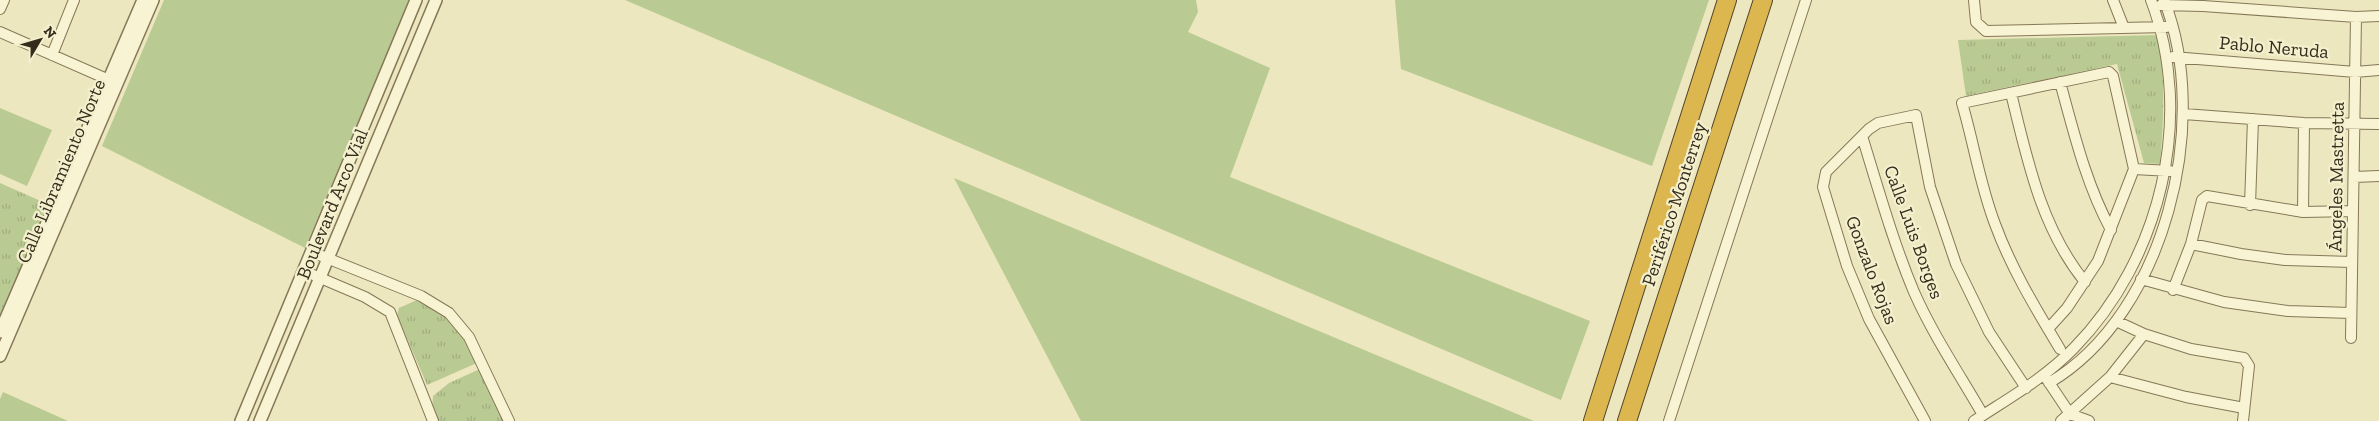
<svg xmlns="http://www.w3.org/2000/svg" width="2379" height="421" viewBox="0 0 2379 421" font-family="'Zilla Slab',serif">
<style>
.green{fill:#baca93}
.park{fill:url(#park-tufts)}
.lines{fill:none;stroke-linecap:round;stroke-linejoin:round}
.minor-casing{stroke:#857858;stroke-width:12}
.tertiary-casing{stroke:#857858;stroke-width:14}
.motorway-casing{stroke:#53452c;stroke-width:20}
.minor{stroke:#f8f3d2;stroke-width:10}
.tertiary{stroke:#f8f3d2;stroke-width:11}
.motorway{stroke:#dcb74f;stroke-width:18}
.labels{text-anchor:middle;dominant-baseline:central;stroke-width:4.5;stroke-linejoin:round;paint-order:stroke}
.street-label{font-size:19px;fill:#352c1c;stroke:#f4f0ce}
</style>
<defs>
<pattern id="park-tufts" width="24" height="20" patternUnits="userSpaceOnUse" patternTransform="scale(1.25)"><rect width="24" height="20" fill="#baca93"/><path d="M3 7l-1-3M5 7V3M7 7l1-3M15 17l-1-3M17 17v-4M19 17l1-3" fill="none" stroke="#a0ae7e"/></pattern>
</defs>
<rect width="100%" height="100%" fill="#ede7bf"/>
<path class="green" d="M164,0H410L305,248L102,146Z
M625,0H1196L1198,12L1188,32L1270,68L1230,177L1590,321L1561,400Z
M1395,0H1709L1652,166L1401,69Z
M0,108L52,130L27,186L0,174Z
M954,178L1534,421H1081Z
M3,392L68,421H0V399Z"/>
<path class="park" d="M2159,35C2165,79 2164,120 2160,164L2144,163L2117,64L1966,96L1958,40Z
M0,183L52,206L0,327Z
M417,300C452,311 462,333 479,362L427,385L397,315L399,308Z
M480,369L506,421H438L432,410L433,396L449,383Z"/>
<g class="lines">
<g class="minor-casing">
<path id="minor" d="M1974,0L1976,22L1986,31L2166,27
M2113,0L2124,28
M2161,5L2203,6L2356,17L2379,16
M0,9L4,0
M0,32L116,83
M52,55L74,0
M2173,57L2355,72L2379,70
M2060,82C2074,133 2086,184 2111,230
M2011,93C2027,159 2041,228 2085,282
M2184,114L2304,123L2379,124
M1862,136C1878,188 1893,242 1914,292C1933,335 1960,375 1983,415
M2134,169L2170,171
M2354,177L2379,176
M2250,205L2253,119
M2303,212L2304,123
M2191,244L2241,254L2285,260L2352,262
M312,252L421,296L449,313L469,337L509,421
M304,271L365,297L390,312L433,421
M2141,279L2224,302L2288,311L2351,313
M2173,290L2191,244L2202,200L2207,196L2303,212L2353,211
M2116,321L2144,334L2191,349L2244,358L2249,366L2243,421
M2048,329L2067,308L2098,261L2134,169L2113,76L2109,72L1962,103C1974,144 1980,185 1995,224C2011,268 2036,309 2060,349
M2351,338L2356,17
M2110,377L2186,397L2244,408
M2046,378L2070,414L2089,421
M2049,383C2166,314 2212,121 2164,0
M1669,421L1806,0
M1925,421L1869,319L1847,266L1823,187L1826,172L1869,129L1878,123L1916,115L1930,187L1956,264L1989,332L2026,388
M1974,421C2009,398 2045,378 2074,348C2161,259 2195,117 2151,0
M2061,421L2110,377L2144,334"/>
</g>
<g class="tertiary-casing">
<path id="tertiary" d="M0,332L143,0
M0,356L153,0
M241,421L416,0
M260,421L436,0"/>
</g>
<g class="motorway-casing">
<path id="motorway" d="M1593,421L1727,0
M1627,421L1763,0"/>
</g>
<use href="#minor" class="minor"/>
<use href="#tertiary" class="tertiary"/>
<use href="#motorway" class="motorway"/>
</g>
<g class="labels">
<g class="street-label">
<text transform="translate(2274 47) rotate(5)">Pablo Neruda</text>
<text transform="translate(61 171) rotate(-67)">Calle Libramiento Norte</text>
<text transform="translate(2336 177) rotate(-89)">Ángeles Mastretta</text>
<text transform="translate(332 204) rotate(-68)">Boulevard Arco Vial</text>
<text transform="translate(1674 204) rotate(-72)">Periférico Monterrey</text>
<text transform="translate(1914 232) rotate(70)">Calle Luis Borges</text>
<text transform="translate(1872 270) rotate(69)">Gonzalo Rojas</text>
</g>
</g>
<g transform="translate(40 40) rotate(52)" stroke="#f4f0ce" stroke-width="4" paint-order="stroke">
<path d="M0-4L9 19L0 12L-9 19Z" fill="#352c1c"/>
<text y="-8" font-size="14" font-weight="bold" text-anchor="middle" fill="#352c1c">N</text>
</g>
</svg>
